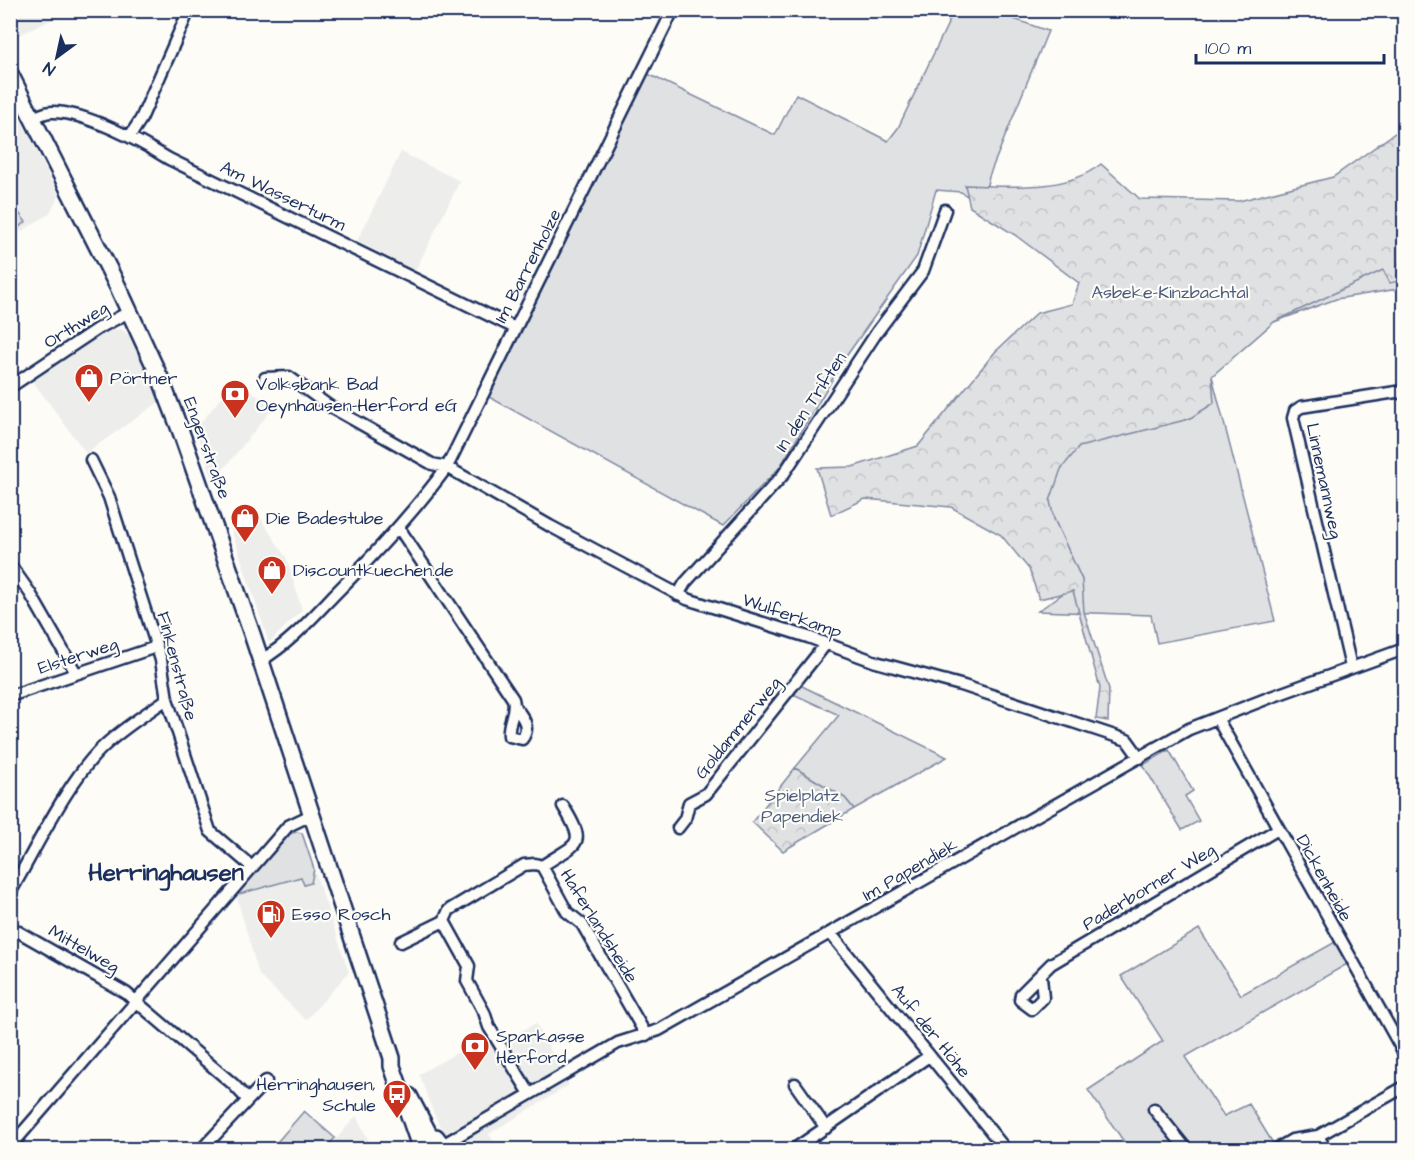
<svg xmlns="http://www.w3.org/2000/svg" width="1415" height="1160" viewBox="0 0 1415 1160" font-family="'Architects Daughter',sans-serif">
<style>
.built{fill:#edeeec}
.grass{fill:#e0e1e3;stroke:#7e88a0;stroke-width:1.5}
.park{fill:url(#park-crowns);stroke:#7e88a0;stroke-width:1.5}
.garden{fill:url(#garden-dots);stroke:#7e88a0;stroke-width:1.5}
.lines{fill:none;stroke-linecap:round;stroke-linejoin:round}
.street-casing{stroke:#1b2f5e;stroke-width:15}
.secondary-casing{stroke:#1b2f5e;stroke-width:20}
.street{stroke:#fdfcf7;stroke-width:10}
.secondary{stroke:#fdfcf7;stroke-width:15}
.labels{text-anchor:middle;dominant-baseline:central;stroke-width:4.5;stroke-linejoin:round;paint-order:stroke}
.street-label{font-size:18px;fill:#1b2f5e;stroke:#fdfcf7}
.park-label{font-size:18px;fill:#4c5c7f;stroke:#fdfcf7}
.poi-label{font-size:18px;fill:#1b2f5e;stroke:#fdfcf7;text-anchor:start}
.district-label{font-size:24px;font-weight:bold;fill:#1b2f5e;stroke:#fdfcf7}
</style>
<defs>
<pattern id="park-crowns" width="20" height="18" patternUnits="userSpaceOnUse" patternTransform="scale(1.5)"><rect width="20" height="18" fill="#e0e1e3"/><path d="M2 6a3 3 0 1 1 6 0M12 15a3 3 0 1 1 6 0" fill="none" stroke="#c0c1c5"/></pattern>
<pattern id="garden-dots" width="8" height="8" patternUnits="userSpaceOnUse" patternTransform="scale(1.5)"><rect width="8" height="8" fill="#e0e1e3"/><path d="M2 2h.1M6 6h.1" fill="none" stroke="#c0c1c5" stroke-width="1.8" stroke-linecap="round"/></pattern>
</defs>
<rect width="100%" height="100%" fill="#fdfcf7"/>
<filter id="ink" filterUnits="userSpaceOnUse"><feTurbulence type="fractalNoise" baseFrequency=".0167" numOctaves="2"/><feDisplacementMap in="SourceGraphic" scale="12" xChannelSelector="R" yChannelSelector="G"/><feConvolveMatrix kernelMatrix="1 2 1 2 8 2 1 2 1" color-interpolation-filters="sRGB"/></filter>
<g filter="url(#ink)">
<path class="built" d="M11,10H70V11L11,39Z
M11,99L59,196L49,214L11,238Z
M401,152L460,181L415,271L357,241Z
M121,329L132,338L159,402L86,453L31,379L109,330Z
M236,379L273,408L214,481L195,430Z
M252,505L287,559L302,610L269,643L229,523Z
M314,869L349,972L306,1020L259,975L236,895L301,876L304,885L311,884Z
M536,1023L569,1085L489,1134L498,1149H453L434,1114L419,1074L487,1036L516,1034Z
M356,1116L373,1149H328Z"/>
<path class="grass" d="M954,11H991L1048,31L989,176L982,206L961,192L936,190L917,256L845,358L780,467L723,526L489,397L648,74L775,135L796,94L888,141L898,128Z
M1404,241V288L1336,299L1274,322Z
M1212,376L1275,621L1157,643L1151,615L1038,611L1082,580L1040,489L1059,414Z
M800,685L947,757L854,809L845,798L795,768L839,715L793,694Z
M1169,750L1193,791L1185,796L1199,821L1182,830L1143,765Z
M297,832L302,833L314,869L311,883L304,885L301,877L236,895L287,834Z
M1199,929L1241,995L1337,941L1349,963L1185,1057L1224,1116L1249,1104L1274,1145L1265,1149H1129L1088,1090L1163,1041L1121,976Z
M304,1111L335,1138L325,1149H271Z"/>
<path class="park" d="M1404,132V280L1390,283L1383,270L1274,322L1212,376L1214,403L1189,419L1079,447L1061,469L1050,501L1054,519L1082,580L1084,612L1109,689L1108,721L1096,719L1100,688L1073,591L1039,599L1029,569L1001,535L951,507L865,499L831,515L817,468L852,467L918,446L995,352L1037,313L1072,304L1079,283L1015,235L970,207L965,185C1009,186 1065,193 1101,164L1140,199L1239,201L1333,177L1395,133Z
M795,768L845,798L854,809L783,851L752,822Z"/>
<path class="garden" d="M10,201L26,222L11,233H10Z"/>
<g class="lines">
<g class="street-casing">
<path id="street" d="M33,118C38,116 45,112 51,112C85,111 141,142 169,159L515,328
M130,136L141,119L189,10
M265,378L289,377L329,406L432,464L447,467L550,526L687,599L808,637L876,662L964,686L1127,740L1140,758
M10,387L97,329L129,312
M91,460L109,497L161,660L167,699L210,831L252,867
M399,528L513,699C517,712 507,722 509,736L522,739C531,727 523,717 515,707
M11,566L30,593L76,673
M678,595L685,583L783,475L877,332L923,271L945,210
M260,661C289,644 312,618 335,594C375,554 413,513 447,467L673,10
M1351,667L1293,418L1295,411L1301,407L1396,392L1404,394
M10,696L156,647
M1217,718L1404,1053
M678,828L685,819L689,803L706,794L825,645
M542,866C578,842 588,847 563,806
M10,893C35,850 69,778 104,746C123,728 146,714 167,699
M10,927L126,993L233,1084L248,1100
M831,934L1006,1150
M401,942L444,921
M1041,977L1043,998L1032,1009L1020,1000L1021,994L1051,964L1278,829
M795,1084L826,1128
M530,1094L489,1027L484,1012L467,981L469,966L444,921L449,910L524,865L535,864L542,866L567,912L582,924L646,1035
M1154,1109L1187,1150
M1318,1136L1326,1150
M444,1144L618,1043L659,1030L1189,729L1271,697L1404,649
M10,1147L288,826L311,815
M201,1150L266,1081
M793,1150L929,1056
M1275,1150L1292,1140L1318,1136L1404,1087"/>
</g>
<g class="secondary-casing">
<path id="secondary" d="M10,74L118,287L161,380L181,432L252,634L392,1058V1066L418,1141
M409,1096L430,1136
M423,1138L436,1137L446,1150"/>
</g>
<use href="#street" class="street"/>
<use href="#secondary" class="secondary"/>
</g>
</g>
<defs>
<g id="shop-pin" transform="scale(1.5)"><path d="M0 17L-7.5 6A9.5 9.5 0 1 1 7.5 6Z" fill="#c8321e" stroke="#fdfcf7"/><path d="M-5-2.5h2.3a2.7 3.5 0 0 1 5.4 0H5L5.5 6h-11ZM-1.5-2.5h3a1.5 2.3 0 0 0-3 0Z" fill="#fff"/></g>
<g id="bank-pin" transform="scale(1.5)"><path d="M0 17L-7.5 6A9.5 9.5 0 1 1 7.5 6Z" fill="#c8321e" stroke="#fdfcf7"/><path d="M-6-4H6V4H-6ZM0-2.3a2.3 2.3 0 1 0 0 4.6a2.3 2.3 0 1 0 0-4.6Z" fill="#fff"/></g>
<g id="fuel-pin" transform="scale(1.5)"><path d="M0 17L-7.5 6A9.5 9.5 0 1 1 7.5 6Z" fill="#c8321e" stroke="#fdfcf7"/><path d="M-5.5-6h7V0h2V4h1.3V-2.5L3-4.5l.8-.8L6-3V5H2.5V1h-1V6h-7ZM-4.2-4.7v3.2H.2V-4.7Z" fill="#fff"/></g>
<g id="bus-pin" transform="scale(1.5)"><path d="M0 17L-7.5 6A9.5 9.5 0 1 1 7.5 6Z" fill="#c8321e" stroke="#fdfcf7"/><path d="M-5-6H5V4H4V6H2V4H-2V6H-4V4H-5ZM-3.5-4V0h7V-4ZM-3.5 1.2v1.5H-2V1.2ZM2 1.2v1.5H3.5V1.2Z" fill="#fff"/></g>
</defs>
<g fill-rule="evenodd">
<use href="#shop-pin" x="89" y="378"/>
<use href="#bank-pin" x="235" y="394"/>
<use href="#shop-pin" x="245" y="518"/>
<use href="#shop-pin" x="272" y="570"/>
<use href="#fuel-pin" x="271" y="914"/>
<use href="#bank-pin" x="475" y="1046"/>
<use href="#bus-pin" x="397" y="1094"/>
</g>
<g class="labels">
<g class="street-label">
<text transform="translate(283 196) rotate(26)">Am Wasserturm</text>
<text transform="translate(528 266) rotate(-63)">Im Barrenholze</text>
<text transform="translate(76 325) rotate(-32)">Orthweg</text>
<text transform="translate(811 402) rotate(-57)">In den Triften</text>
<text transform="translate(207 448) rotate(70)">Engerstraße</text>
<text transform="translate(1324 481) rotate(78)">Linnemannweg</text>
<text transform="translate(792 616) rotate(19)">Wulferkamp</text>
<text transform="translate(78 656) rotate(-18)">Elsterweg</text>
<text transform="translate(177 666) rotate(75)">Finkenstraße</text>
<text transform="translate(738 728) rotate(-51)">Goldammerweg</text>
<text transform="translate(910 870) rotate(-30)">Im Papendiek</text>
<text transform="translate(1324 878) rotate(61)">Dickenheide</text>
<text transform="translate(1149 887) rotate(-31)">Paderborner Weg</text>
<text transform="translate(599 926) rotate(58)">Haferlandsheide</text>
<text transform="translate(84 949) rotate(30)">Mittelweg</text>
<text transform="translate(931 1031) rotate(51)">Auf der Höhe</text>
</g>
<g class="park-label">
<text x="1170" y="292">Asbeke-Kinzbachtal</text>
<text x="802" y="795">Spielplatz<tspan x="802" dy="21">Papendiek</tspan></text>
</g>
<g class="poi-label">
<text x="110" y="378">Pörtner</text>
<text x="256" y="384">Volksbank Bad<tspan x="256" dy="21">Oeynhausen-Herford eG</tspan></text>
<text x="266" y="518">Die Badestube</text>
<text x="293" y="570">Discountkuechen.de</text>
<text x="292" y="914">Esso Rosch</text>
<text x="496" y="1036">Sparkasse<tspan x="496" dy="21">Herford</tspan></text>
<text x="376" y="1084" text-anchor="end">Herringhausen,<tspan x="376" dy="21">Schule</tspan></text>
</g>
<g class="district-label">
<text x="166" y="873">Herringhausen</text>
</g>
</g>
<rect width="1415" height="1160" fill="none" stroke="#fdfcf7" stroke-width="36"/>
<rect x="18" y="18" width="1379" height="1124" fill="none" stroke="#1b2f5e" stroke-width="2" filter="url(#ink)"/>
<g transform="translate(57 57) rotate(213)" stroke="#fdfcf7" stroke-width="4.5" paint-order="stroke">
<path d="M0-4.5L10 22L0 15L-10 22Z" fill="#1b2f5e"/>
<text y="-9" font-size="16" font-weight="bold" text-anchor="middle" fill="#1b2f5e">N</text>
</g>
<path d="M1196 54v9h188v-9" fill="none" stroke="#1b2f5e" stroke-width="3"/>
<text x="1205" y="54" font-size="18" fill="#1b2f5e" stroke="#fdfcf7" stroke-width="4.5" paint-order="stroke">100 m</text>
</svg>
